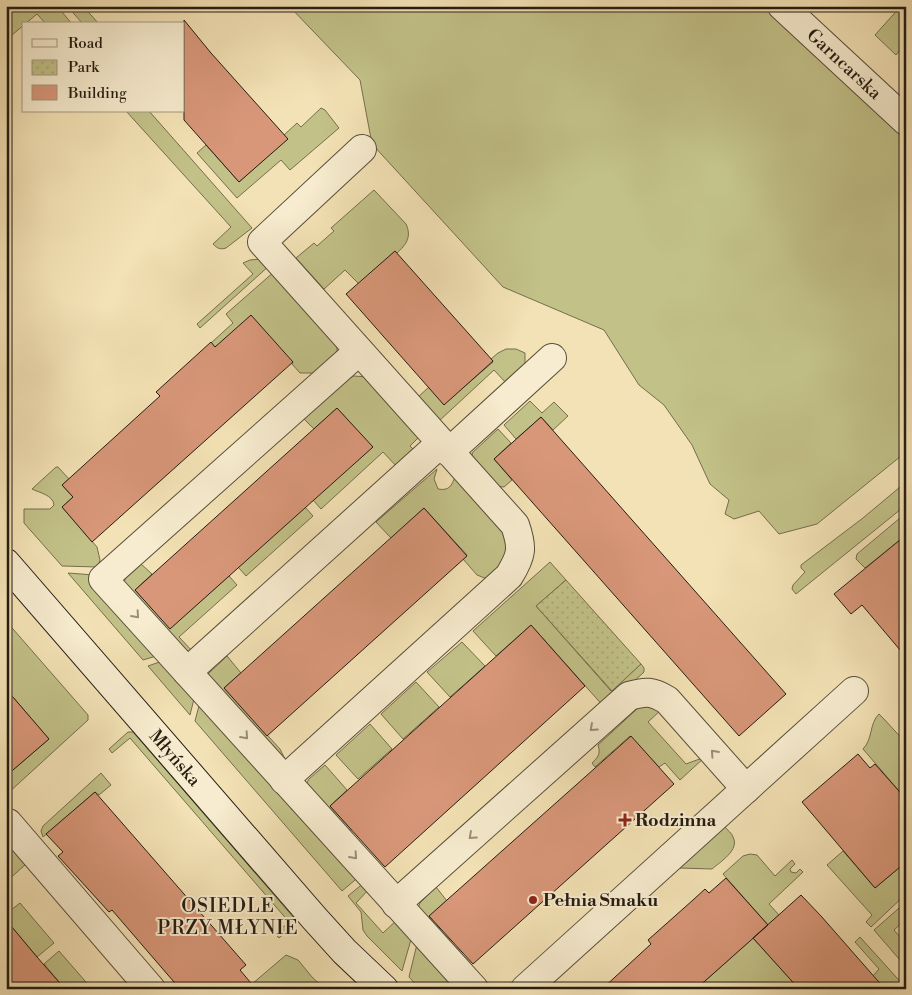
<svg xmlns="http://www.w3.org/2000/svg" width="912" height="995" viewBox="0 0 912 995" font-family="'Libre Bodoni',serif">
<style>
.green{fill:#c2c188;stroke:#746e4d}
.park{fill:url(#park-dots);stroke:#746e4d}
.building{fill:#d89779;stroke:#251c12}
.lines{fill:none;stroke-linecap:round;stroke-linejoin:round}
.street-casing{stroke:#584e3b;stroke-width:30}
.secondary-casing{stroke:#251c12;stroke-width:30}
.street{stroke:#f7eccf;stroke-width:28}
.secondary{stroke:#f7eccf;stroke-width:28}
.oneway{stroke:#988e7a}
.poi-dot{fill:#8f2418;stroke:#f7eccf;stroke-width:2}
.labels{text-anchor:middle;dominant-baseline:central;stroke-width:4;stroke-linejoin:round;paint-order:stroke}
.street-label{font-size:18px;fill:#251c12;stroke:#f7eccf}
.poi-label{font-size:18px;font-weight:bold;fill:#251c12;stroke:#f7eccf;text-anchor:start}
.neighbourhood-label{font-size:19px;letter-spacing:1px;fill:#251c12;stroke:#f7eccf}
</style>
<defs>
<pattern id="park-dots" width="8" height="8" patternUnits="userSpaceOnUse" patternTransform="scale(1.25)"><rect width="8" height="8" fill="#c2c188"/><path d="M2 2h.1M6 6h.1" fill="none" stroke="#a7a574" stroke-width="1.8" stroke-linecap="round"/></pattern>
</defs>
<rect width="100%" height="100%" fill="#f3e2b5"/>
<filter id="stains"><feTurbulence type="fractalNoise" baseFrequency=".004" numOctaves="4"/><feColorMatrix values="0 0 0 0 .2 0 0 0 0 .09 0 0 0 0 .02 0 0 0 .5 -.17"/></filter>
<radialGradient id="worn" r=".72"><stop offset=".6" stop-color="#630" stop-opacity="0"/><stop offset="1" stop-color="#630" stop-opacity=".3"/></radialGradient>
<path class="green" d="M6,6H57L72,24H46L37,14L6,40Z
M67,6H83L99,24H83Z
M289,6H764L906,137V452L817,524L779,534L759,511L734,519L725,514L729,500L710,484L692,445L664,405L639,385L604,330L503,287L372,144L360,80Z
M901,6H906V43L896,55L875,35Z
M321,108L325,110L339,128L290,170L281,160L237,198L197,153L206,145L239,182L287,139L284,135L297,123L301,127Z
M126,111H149L252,228L226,248C220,250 217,248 213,244L231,227Z
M374,190L406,224C412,237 406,245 397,253L395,251L359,284L345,270L324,289L296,258L314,243L317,246L334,231L331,228Z
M260,259L270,265L200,328L197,324L253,274L243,263L250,260Z
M275,271L337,343V355L320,373H300L292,364L293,362L215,347L211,343L233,323L226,314Z
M506,349H516L525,353V370L507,384L494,370L439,421L418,397L429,387L444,404L493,362L491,359L498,353Z
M354,376L368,377L421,435L410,446L417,453L399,469L383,452L321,509L313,500L372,447L337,408L314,429L303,418L347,379Z
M530,401L542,413L554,402L568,416L553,430L541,417L516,439L504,425Z
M498,429L511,443L494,459L512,480L504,487L496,486L473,459L472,453Z
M56,467H58L69,479L62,485L73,497L62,507L97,547L100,560L98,567L62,566L24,523V509H50L54,505C53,495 40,493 32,489Z
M437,469L434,479L438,489C449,491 452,486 455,476L504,531L509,544L508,563L487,579L477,575L463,559L467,555L424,508L391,538L376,522Z
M906,482V505L796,594L792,589L793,585L805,572L801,568V565L863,518Z
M305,507L313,516L246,576L238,567Z
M906,513V535L865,568L856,559L857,554Z
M550,562L566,580L536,606L611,691L641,664L644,668V672L605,708L531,625L496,656L473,631Z
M141,564L152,574L135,590L170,628L229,576L237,585L179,637L195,654H188L124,584L125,579Z
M68,573L94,575L163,654L143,660Z
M6,621L88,715V720L6,795V776L49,739L6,689Z
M462,642L485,666L450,697L427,672Z
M227,656L241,673L224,688L280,749L284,757L285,764L207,680L208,674Z
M168,659L196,691L190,715L148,666Z
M416,682L439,707L403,739L381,714Z
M201,698L361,875L342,891L195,721Z
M645,704L662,709L648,722L686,764L705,757L680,780L665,763L659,767L630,736L595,767L592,763C598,757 601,754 598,745L638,708Z
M879,714L884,719L906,743V799L863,749C873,739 869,724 879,714Z
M370,724L392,749L358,779L336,755Z
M128,732H133L294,918L295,924L279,938L275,934L289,922L130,738L112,753L109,749Z
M325,765L347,790L330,806L352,830L339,829L306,784L309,779Z
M101,773L111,785L99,795L95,792L43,837L41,831L43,826Z
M725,827C727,830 732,833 733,837C740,850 720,862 712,869L679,868Z
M6,847L17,852L26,864L6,882Z
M843,851L875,888L906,862V894L871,927L866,922L872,915L827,865Z
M750,854L757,855L775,876L792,860L795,864L790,869L791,872L796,873L800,869L803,872L769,904L779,915L768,925L723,874L743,856Z
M366,881L371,887L356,903L383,933L399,918L412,936L402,971L367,936L363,930L361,912L348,896Z
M436,887L447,901L429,917L472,965L469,967L418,908L420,903Z
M906,902V919L894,930L906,944V967L874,930Z
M20,903L54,943L37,957L6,920V914Z
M860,937L906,988V989H885L873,976L879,969L855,942Z
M753,938L799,989H696Z
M418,940L457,984L454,989H423L418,987L409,977Z
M59,951L92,989H65L44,964Z
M286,955L298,960L312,977L325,989H256L252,984Z"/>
<path class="park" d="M566,580L641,664L612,691L536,606Z"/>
<path class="building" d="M184,20L211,53L288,139L239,182L184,120Z
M395,251L493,361L444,405L346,294Z
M251,315L293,362L92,542L62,507L73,497L62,485L160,396L156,392L211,342L215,347Z
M337,408L373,447L170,629L135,590Z
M541,417L786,694L739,736L494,459Z
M424,508L467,556L267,736L224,688Z
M906,535V657L862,605L851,614L834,594Z
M531,625L585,686L385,867L330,806Z
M6,689L49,739L6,776Z
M631,736L674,784L473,964L429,916Z
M858,754L870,768L875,764L906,799V862L875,888L802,802Z
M95,792L246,965L240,970L256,989H180L112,910L109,912L58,856L63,852L46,834Z
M726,878L768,925L696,989H602L651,944L648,940L693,900L705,889L709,893Z
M801,895L821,916L885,989H799L753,938Z
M6,920L37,957L65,989H6Z"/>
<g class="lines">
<g class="street-casing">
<g id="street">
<path id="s1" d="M782,6L906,121"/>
<path d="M359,351L103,579L474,989"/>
<path d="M449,452L552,358"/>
<path d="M187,672L441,443"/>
<path d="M284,780L509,576C522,555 523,548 515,525L262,242L362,149"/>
<path d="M8,823L151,989"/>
<path d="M396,904L629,696C646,691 652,691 667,700L746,789"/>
<path d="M525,989L854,691"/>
</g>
</g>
<g class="secondary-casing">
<g id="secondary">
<path id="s2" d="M6,563L315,919L344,951L384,989"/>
</g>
</g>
<use href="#street" class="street"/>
<use href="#secondary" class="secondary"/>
</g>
<defs><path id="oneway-chevron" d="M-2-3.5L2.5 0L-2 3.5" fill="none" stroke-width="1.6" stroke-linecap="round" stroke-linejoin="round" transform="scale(1.25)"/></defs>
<g class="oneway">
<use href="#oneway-chevron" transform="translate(136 615) rotate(48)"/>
<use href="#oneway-chevron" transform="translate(593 728) rotate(138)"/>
<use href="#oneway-chevron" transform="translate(245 736) rotate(48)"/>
<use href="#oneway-chevron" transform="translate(714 753) rotate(-132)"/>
<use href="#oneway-chevron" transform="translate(472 836) rotate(138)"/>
<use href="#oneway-chevron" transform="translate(354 856) rotate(48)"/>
</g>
<g class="poi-dot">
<path d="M622.5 812.5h5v5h5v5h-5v5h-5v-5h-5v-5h5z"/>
<circle cx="533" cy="900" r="5"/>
</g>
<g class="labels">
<g class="street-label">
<text stroke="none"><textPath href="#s1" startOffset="85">Garncarska</textPath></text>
<text stroke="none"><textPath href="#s2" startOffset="258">Młyńska</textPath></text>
</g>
<g class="poi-label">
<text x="635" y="820">Rodzinna</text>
<text x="543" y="900">Pełnia Smaku</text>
</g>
<g class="neighbourhood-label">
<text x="228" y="906">OSIEDLE<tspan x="228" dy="22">PRZY MŁYNIE</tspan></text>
</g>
</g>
<rect width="912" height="995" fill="none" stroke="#f3e2b5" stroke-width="25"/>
<rect x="8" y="8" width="897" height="980" fill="none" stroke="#251c12" stroke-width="2.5"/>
<rect x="12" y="12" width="887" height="970" fill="none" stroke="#251c12"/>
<rect x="22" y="22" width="162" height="90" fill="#f7eccf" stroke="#a39983"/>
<rect x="32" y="39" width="25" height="8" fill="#f7eccf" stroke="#a39983"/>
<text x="68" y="48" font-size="15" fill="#251c12">Road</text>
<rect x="32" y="60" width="25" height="15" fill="url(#park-dots)" stroke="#a39983"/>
<text x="68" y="72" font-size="15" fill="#251c12">Park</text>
<rect x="32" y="85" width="25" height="15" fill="#d89779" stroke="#a39983"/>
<text x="68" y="98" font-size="15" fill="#251c12">Building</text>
<rect width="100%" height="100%" filter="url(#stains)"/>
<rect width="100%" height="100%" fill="url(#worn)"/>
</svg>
